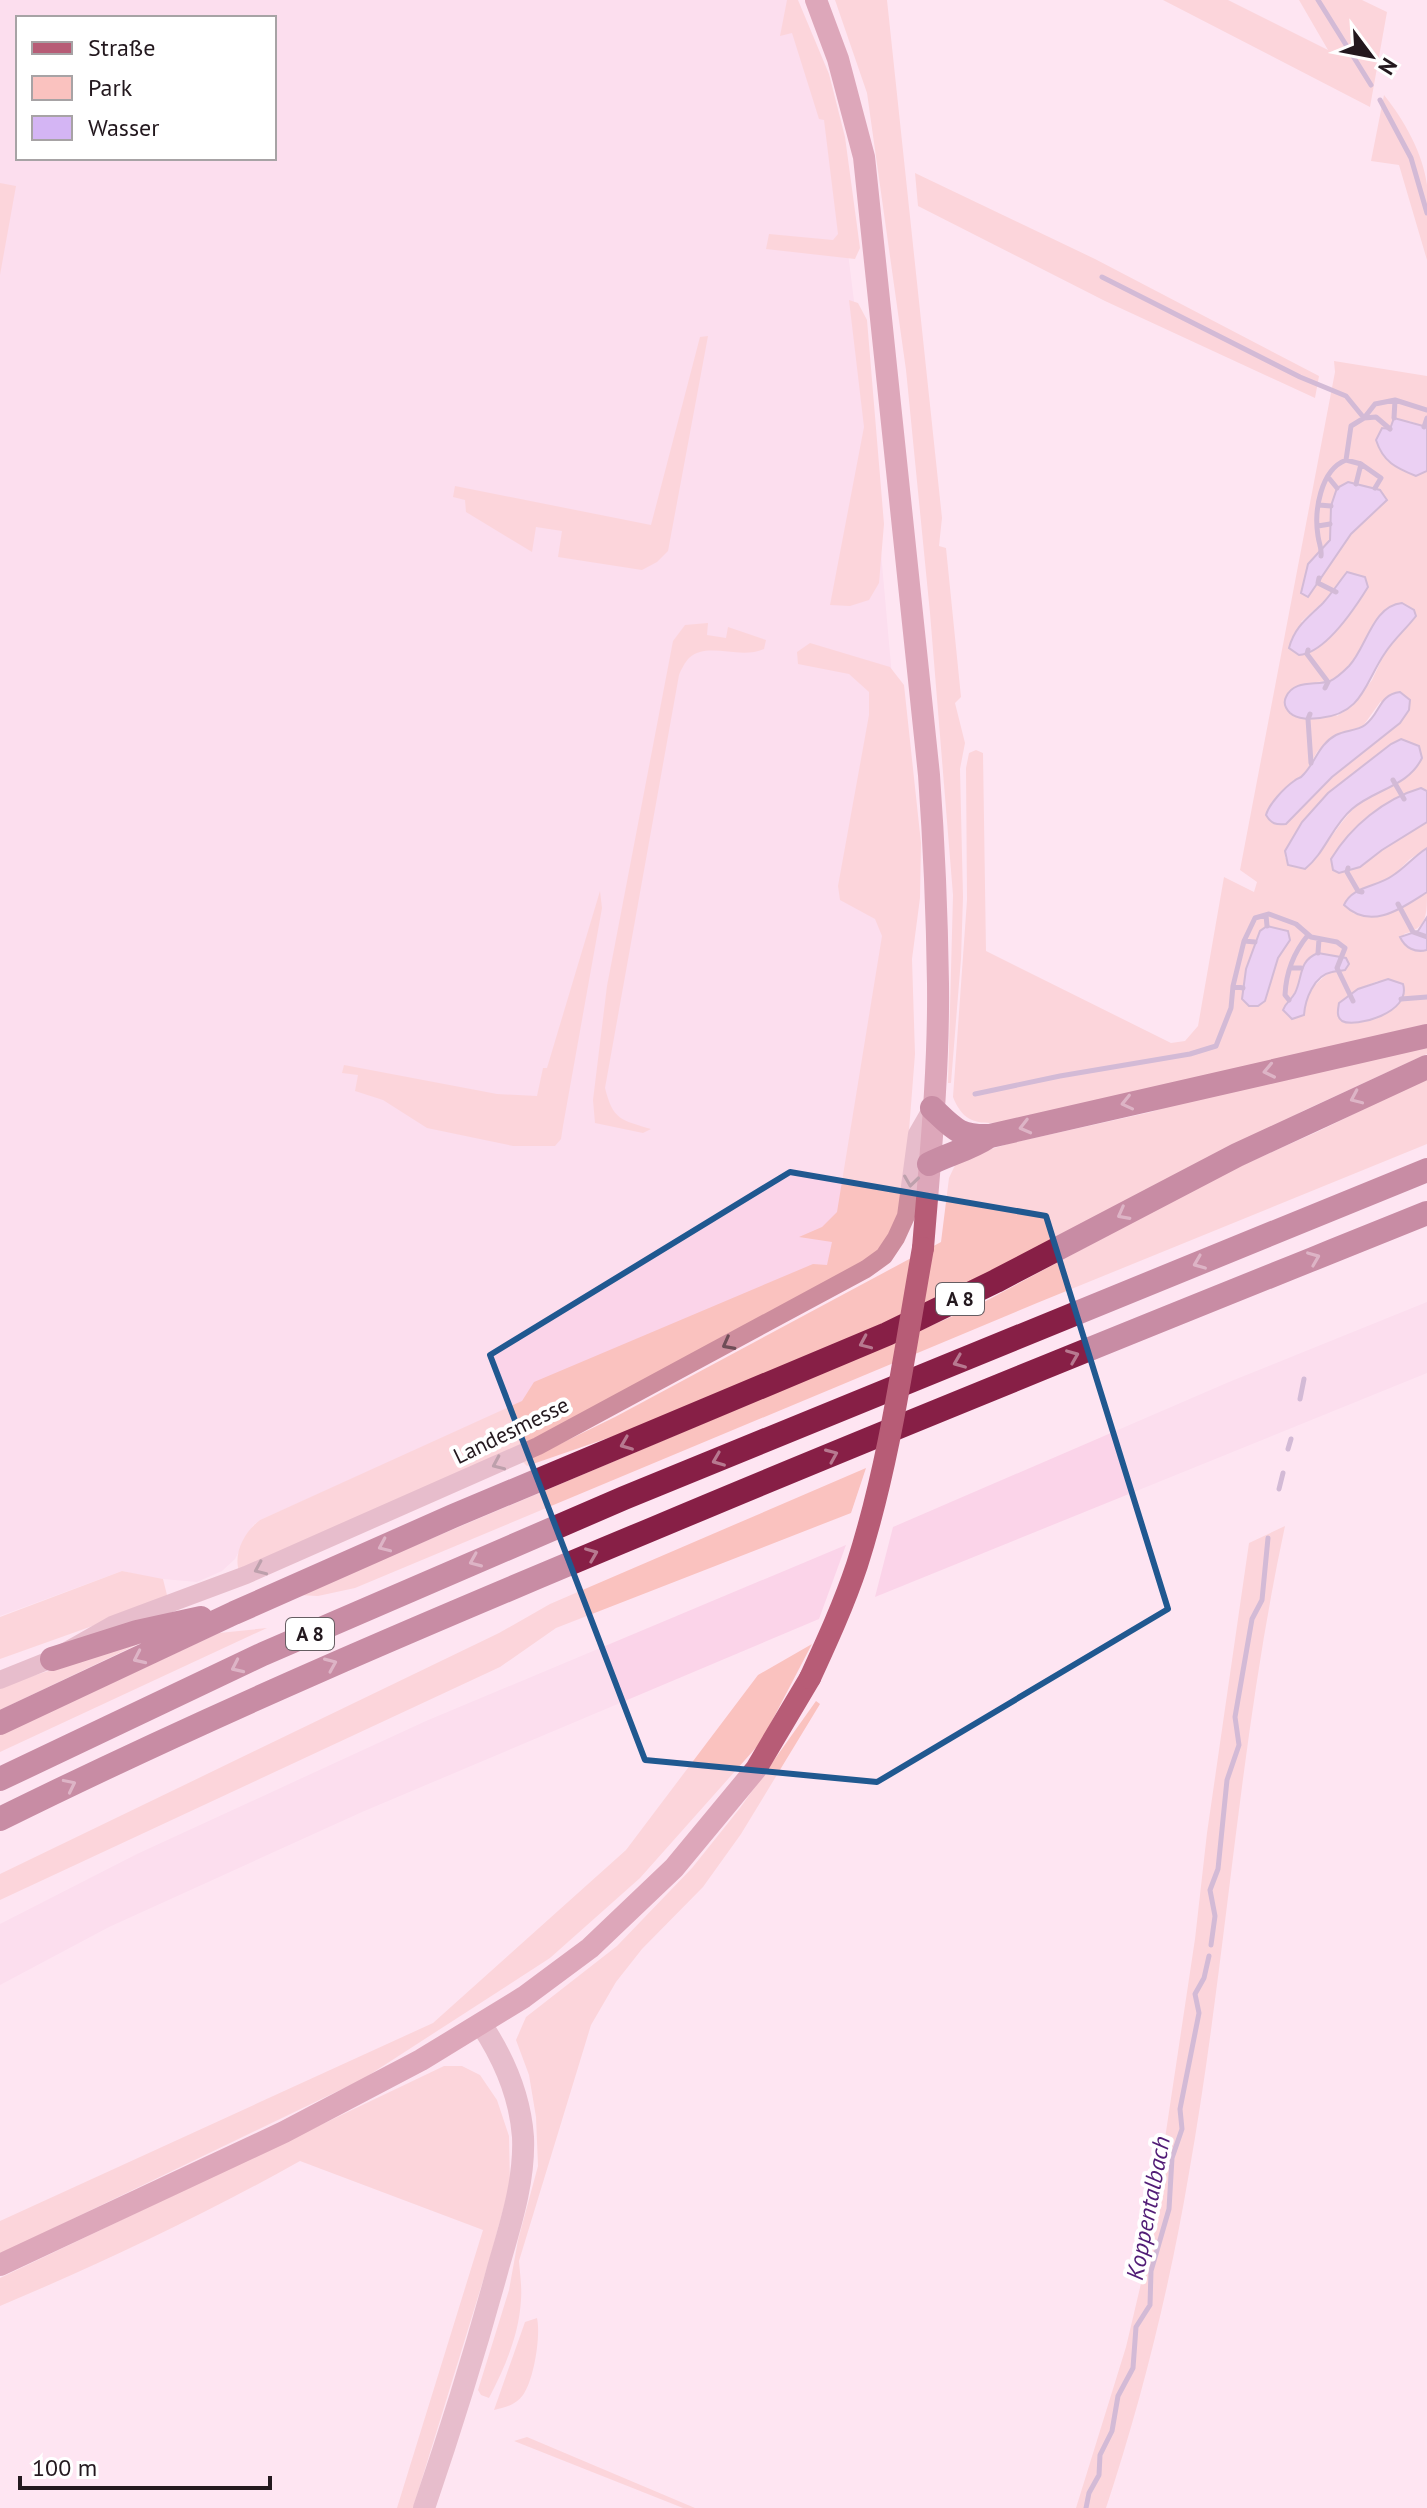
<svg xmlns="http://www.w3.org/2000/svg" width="1427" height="2508" viewBox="0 0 1427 2508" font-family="'PT Sans',sans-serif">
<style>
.built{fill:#fbd4e9;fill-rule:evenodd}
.green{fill:#fac2bf;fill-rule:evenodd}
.water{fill:#d4b5f4;stroke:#9f86b4;stroke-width:2}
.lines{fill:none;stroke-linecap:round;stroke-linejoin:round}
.stream{stroke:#9f86b4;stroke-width:5}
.minor{stroke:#cd8d9d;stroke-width:18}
.tertiary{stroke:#cd8d9d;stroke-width:22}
.secondary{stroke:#b75c76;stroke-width:22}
.motorway{stroke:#871f46;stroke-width:24}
.secondary-bridge{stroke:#b75c76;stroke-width:22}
.oneway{stroke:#b77990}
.oneway2{stroke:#6f4d57}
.marked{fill:none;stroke:#205890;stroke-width:6;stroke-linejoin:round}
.labels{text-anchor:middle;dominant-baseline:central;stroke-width:8;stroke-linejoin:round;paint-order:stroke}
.shield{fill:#fff;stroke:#655d62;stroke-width:2}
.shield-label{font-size:20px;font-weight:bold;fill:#23181e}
.street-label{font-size:22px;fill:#23181e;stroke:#fff}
.water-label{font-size:24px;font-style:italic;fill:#511c76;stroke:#fff}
</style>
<rect width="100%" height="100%" fill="#fee5f2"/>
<path class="built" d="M0,0H795L829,101L870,429L894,699L902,921L861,1252L260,1520L253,1525L235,1559L222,1571L197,1582L152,1578L122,1571L0,1616ZM18,18H274V158H18Z
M1427,1302V1373L875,1597L893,1527L1229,1382Z
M846,1545L819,1619L362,1812L109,1927L0,1985V1924L137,1854L426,1721Z"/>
<path class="green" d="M787,0H798L829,74L845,137L860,248L855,259L766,249L769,234L833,240L838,234L824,120L819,119L792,33L780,36Z
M835,0H887L942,518L939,546L946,548L961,697L955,703L965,743L960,769L963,897L961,959L951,1083H948L953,895L930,613L906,370L867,93Z
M1163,0H1228L1328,50L1299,0H1362L1387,12L1370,107Z
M1384,95C1404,120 1423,153 1427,185C1427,209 1427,235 1427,260L1399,165L1371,161Z
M915,173L1095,259L1319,376L1315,398L1105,301L918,206Z
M0,183L16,186L0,275Z
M849,300L858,303L867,320L884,524L879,583L869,600L850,606L830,605L864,427Z
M708,336L668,551L657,562L642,570L558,557L562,531L536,527L532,552L466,512L465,500L453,497L455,486L651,525L700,337Z
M1334,361L1427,376V427L1409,421L1416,476L1427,471V791L1421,788C1382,808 1355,821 1331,859L1347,872L1360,867L1382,850L1427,822V848L1410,859L1392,877L1358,891L1353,913C1378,923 1407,907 1427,892C1427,915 1427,928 1404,934L1408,947L1416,951L1427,950V1024L1012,1122C984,1123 965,1128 953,1097L967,900L966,768L969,753L976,750L983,753L986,951L1171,1043L1185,1041L1198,1026L1224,877L1254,892L1257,882L1240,870L1335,372ZM1387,500L1351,534L1307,597L1308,564L1330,540L1331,506ZM1368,587L1355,608L1332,634L1301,622L1323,602ZM1402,603L1416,616L1386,650L1372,680L1352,706L1337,716L1316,682C1366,682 1363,606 1402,603ZM1381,701L1387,732C1360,756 1328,775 1305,802C1297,812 1291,823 1277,825L1268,808L1293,781L1304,775L1317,752L1332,737L1363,726ZM1391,744L1396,785C1353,793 1337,833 1312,863L1285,858C1285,849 1290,843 1295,835C1319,795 1356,773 1391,744ZM1260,931L1290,940L1278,958L1272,977L1242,999L1246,969ZM1346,958L1339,972H1330C1314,984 1305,995 1304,1015L1292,1019L1286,1003L1295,992L1298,984ZM1378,981L1370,1018L1345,1022L1340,1019V1003L1358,989Z
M708,623L707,635L726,638L728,627L766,640L764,649C739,660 708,641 689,658C685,662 681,670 679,675L605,1088C613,1120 621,1120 651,1129L643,1133L595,1123L593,1100L607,986L673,641L685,625Z
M810,643L890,667L904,685L921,843L920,898L912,959L915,1054L903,1207L895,1228L876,1256L531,1442L239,1571C233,1553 245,1531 260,1520L522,1401L534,1382L813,1264L827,1265L832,1242L799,1237L822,1227L837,1212L882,936L875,919L840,900L838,886L869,715V692L849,674L798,664L797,652Z
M600,891L602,908L563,1126L561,1139L555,1146H513L427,1128L383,1100L355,1091L358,1075L342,1073L344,1065L497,1094L537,1096L543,1068H547Z
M1427,1046V1054L1305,1110L967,1285L813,1355L634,1429L527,1466L523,1462L615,1417L941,1242L949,1178L956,1163L965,1157L1011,1143L1151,1112L1197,1097Z
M1427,1078V1144L1037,1303L355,1588L318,1596L298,1595L884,1347L984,1302L1218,1176L1319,1131Z
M866,1468L851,1513L556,1628L500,1667L0,1900V1874L499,1633L550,1604Z
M1285,1526C1239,1740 1227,1958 1189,2173C1170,2286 1142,2399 1106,2508H1076L1126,2347L1147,2258L1195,1939L1207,1833L1249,1543Z
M122,1571L163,1579L168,1599L0,1659V1617Z
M267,1628L0,1752V1735L219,1633Z
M151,1638L0,1710V1689L14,1682Z
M812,1644L761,1742L640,1878L550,1958L363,2079L0,2254V2221L433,2023L626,1850L758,1675Z
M816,1701L820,1704L741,1834L703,1887L642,1949L616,1982L591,2025L519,2261C520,2274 522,2287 521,2300C519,2335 505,2367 489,2398L481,2395L478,2390L509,2290L518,2240L538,2166L536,2117L529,2075L516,2040L526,2017L617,1946L692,1868L740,1808Z
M444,2066H462L480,2075L497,2100L509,2136L510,2184L490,2258L413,2508H397L483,2230L300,2161C204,2215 102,2263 0,2306V2278Z
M537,2318C541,2335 534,2380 523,2395C516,2405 504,2408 494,2410L525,2322Z
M527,2437L695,2508H683L514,2441Z"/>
<path class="water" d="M1394,418L1427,427V471L1416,476C1396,468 1383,462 1376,440L1382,428L1390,429Z
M1348,482L1380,490L1387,500L1351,534L1308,597L1301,593L1308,564L1330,540L1331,506L1337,488Z
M1347,572L1365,577L1368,587C1355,608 1325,653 1299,655L1289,648C1295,626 1308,618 1323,603C1332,593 1339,582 1347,572Z
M1402,603L1414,610L1416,616C1407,628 1394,639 1385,653C1365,682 1363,714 1320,718C1310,719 1298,720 1290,713C1286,709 1283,703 1286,697C1294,679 1316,686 1330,681C1337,678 1344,671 1349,666C1367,647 1372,606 1402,603Z
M1400,692L1410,700L1409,710L1400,723L1332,777L1286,824C1276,825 1271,824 1266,815C1269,804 1284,788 1294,781C1300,776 1299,780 1304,774C1316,761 1319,744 1336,735C1345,730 1357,731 1365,725C1381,713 1378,695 1400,692Z
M1401,739L1419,746L1422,758C1408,787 1375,789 1352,809C1332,826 1325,853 1305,869L1288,865L1285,851L1302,822L1328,793L1391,744Z
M1421,788L1427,791V822L1382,850L1360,867L1339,873L1333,870L1331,859C1351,826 1384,799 1421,788Z
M1427,848V892L1424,894C1399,910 1370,930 1344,905C1352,886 1377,887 1392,876C1405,868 1414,856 1427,848Z
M1427,917V950C1415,953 1405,948 1400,937L1418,931Z
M1267,926L1288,931L1290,940L1278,958L1265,1001L1258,1006H1249L1242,999L1246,969L1260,931Z
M1318,953L1346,958L1349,964L1345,970C1341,971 1336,971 1332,972C1314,975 1305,1000 1304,1015L1292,1019L1283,1010C1286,1002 1291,1000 1295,993C1303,977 1298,961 1318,953Z
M1388,979L1403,984C1412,1013 1355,1028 1342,1021C1336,1017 1338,1009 1339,1003L1358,989Z"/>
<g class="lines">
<path class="stream" d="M1318,0L1371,85
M1380,100L1411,158L1427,213
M1102,277L1300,377L1346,396L1364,418L1376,417L1390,429
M1394,418L1395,400
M1424,427L1427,418
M1346,460L1361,464L1356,484
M1361,464L1381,478L1375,488
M1328,477L1337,488
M1319,505L1331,506
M1318,526L1330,524
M1321,556C1322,548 1319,544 1318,536C1314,512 1320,470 1346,460L1351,426L1364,418L1375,404L1395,400L1427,410
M1319,578L1318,583L1336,592
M1308,650L1307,654L1328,682L1325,688
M1310,714L1308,719L1311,763
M1393,780L1404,799
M1348,868L1347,872L1358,891L1362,892
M1398,904L1413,932L1427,937
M1266,915L1267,926
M1244,941L1255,942
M1318,953L1319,939
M1290,968H1301
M1233,986L1243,988
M1401,999L1427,997
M1289,1000L1285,995C1286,973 1294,952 1308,935
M975,1094L1060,1076L1190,1054L1216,1046L1231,1008L1233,986L1244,941L1255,918L1269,914L1296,924L1311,937L1337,942L1345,948L1337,968L1353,1001
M1300,1399L1304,1379
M1288,1449L1291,1439
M1279,1489L1283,1473
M1211,1945L1215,1916L1210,1890L1218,1869L1227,1780L1239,1745L1235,1717L1252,1619L1262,1600L1268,1538
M1086,2508L1089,2493L1099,2475L1100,2455L1112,2431L1118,2396L1133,2368L1136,2327L1150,2305L1151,2271L1169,2209L1172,2158L1182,2129L1180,2109L1199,2013L1195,1994L1204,1978L1209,1956"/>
<path class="minor" d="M0,1680L52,1659L112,1625L246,1575L538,1446L866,1269L884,1256L896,1238L906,1216L917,1134L932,1108"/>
<path class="tertiary" d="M424,2508C451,2429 476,2349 498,2268C510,2226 525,2181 523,2137C520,2096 503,2057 481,2024"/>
<path class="secondary" d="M816,0L838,59L864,157L929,775C934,844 937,914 938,984C939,1071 930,1160 923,1248
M0,2265L284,2132L421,2060L524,1997L590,1948L674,1868L756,1769L810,1678"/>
<path class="motorway" d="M932,1108C954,1129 959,1137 990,1136L1427,1036
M929,1164C949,1154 970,1149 988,1137
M52,1659L137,1632L201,1618
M0,1723L234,1613L453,1516L887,1334L996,1281L1237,1155L1427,1067
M0,1779L263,1654L624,1498L1427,1170
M0,1819C214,1713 434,1620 655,1528C911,1420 1169,1317 1427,1213"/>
<path class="secondary-bridge" d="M810,1678C827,1641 844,1604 857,1565C890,1462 904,1354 923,1248"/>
</g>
<defs><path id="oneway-chevron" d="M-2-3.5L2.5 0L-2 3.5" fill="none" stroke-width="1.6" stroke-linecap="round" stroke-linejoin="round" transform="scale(2)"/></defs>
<g class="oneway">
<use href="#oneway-chevron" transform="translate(1269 1071) rotate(168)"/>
<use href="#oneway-chevron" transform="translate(1356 1098) rotate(156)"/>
<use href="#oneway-chevron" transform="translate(1127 1103) rotate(167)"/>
<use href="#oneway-chevron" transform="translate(1025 1127) rotate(166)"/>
<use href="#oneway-chevron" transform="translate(1123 1214) rotate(152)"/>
<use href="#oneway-chevron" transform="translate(1314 1258) rotate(-22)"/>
<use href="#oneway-chevron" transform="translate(1199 1263) rotate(158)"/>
<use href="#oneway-chevron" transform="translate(865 1343) rotate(156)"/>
<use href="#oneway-chevron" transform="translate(1073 1356) rotate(-22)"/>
<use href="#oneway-chevron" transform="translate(959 1362) rotate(158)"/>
<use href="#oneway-chevron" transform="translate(626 1444) rotate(158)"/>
<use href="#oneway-chevron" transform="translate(832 1455) rotate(-23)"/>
<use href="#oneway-chevron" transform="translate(718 1460) rotate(158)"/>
<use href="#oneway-chevron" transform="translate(384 1546) rotate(156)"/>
<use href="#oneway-chevron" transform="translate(592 1554) rotate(-22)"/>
<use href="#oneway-chevron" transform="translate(475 1561) rotate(157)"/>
<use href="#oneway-chevron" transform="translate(139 1658) rotate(155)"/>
<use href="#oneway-chevron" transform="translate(331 1664) rotate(-23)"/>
<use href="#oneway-chevron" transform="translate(237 1667) rotate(155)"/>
<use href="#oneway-chevron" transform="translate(70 1785) rotate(-26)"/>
</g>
<g class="oneway2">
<use href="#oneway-chevron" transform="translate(911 1181) rotate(98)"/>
<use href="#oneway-chevron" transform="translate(728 1344) rotate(152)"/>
<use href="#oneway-chevron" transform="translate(498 1464) rotate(156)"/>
<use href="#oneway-chevron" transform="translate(260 1569) rotate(156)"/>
</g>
<path d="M0 0H1427V2508H0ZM790,1172L1046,1216L1168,1609L877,1782L645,1760L490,1355Z" fill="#fee5f2" fill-opacity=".55" fill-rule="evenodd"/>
<path class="marked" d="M790,1172L1046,1216L1168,1609L877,1782L645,1760L490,1355Z"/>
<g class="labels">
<g class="shield">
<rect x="936" y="1283" width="48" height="32" rx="6"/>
<rect x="286" y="1618" width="48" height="32" rx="6"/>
</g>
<g class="shield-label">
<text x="960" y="1299">A 8</text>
<text x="310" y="1634">A 8</text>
</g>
<g class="street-label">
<text transform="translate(511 1430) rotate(-26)">Landesmesse</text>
</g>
<g class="water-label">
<text transform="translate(1148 2208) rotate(-79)">Koppentalbach</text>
</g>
</g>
<rect x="16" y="16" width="260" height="144" fill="#ffffff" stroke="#a7a3a5" stroke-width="2"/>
<rect x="32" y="42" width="40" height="12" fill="#b75c76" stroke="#a7a3a5" stroke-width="2"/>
<text x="88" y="56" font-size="24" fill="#23181e">Straße</text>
<rect x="32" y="76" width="40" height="24" fill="#fac2bf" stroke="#a7a3a5" stroke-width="2"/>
<text x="88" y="96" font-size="24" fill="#23181e">Park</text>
<rect x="32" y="116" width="40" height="24" fill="#d4b5f4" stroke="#a7a3a5" stroke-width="2"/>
<text x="88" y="136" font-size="24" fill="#23181e">Wasser</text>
<g transform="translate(1371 56) rotate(122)" stroke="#ffffff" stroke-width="6" paint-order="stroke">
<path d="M0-6L14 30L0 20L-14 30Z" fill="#23181e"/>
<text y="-12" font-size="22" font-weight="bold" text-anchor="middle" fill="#23181e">N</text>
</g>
<path d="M20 2476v12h250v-12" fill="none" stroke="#23181e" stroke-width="4"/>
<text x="32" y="2476" font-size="24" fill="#23181e" stroke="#ffffff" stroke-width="6" paint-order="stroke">100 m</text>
</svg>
